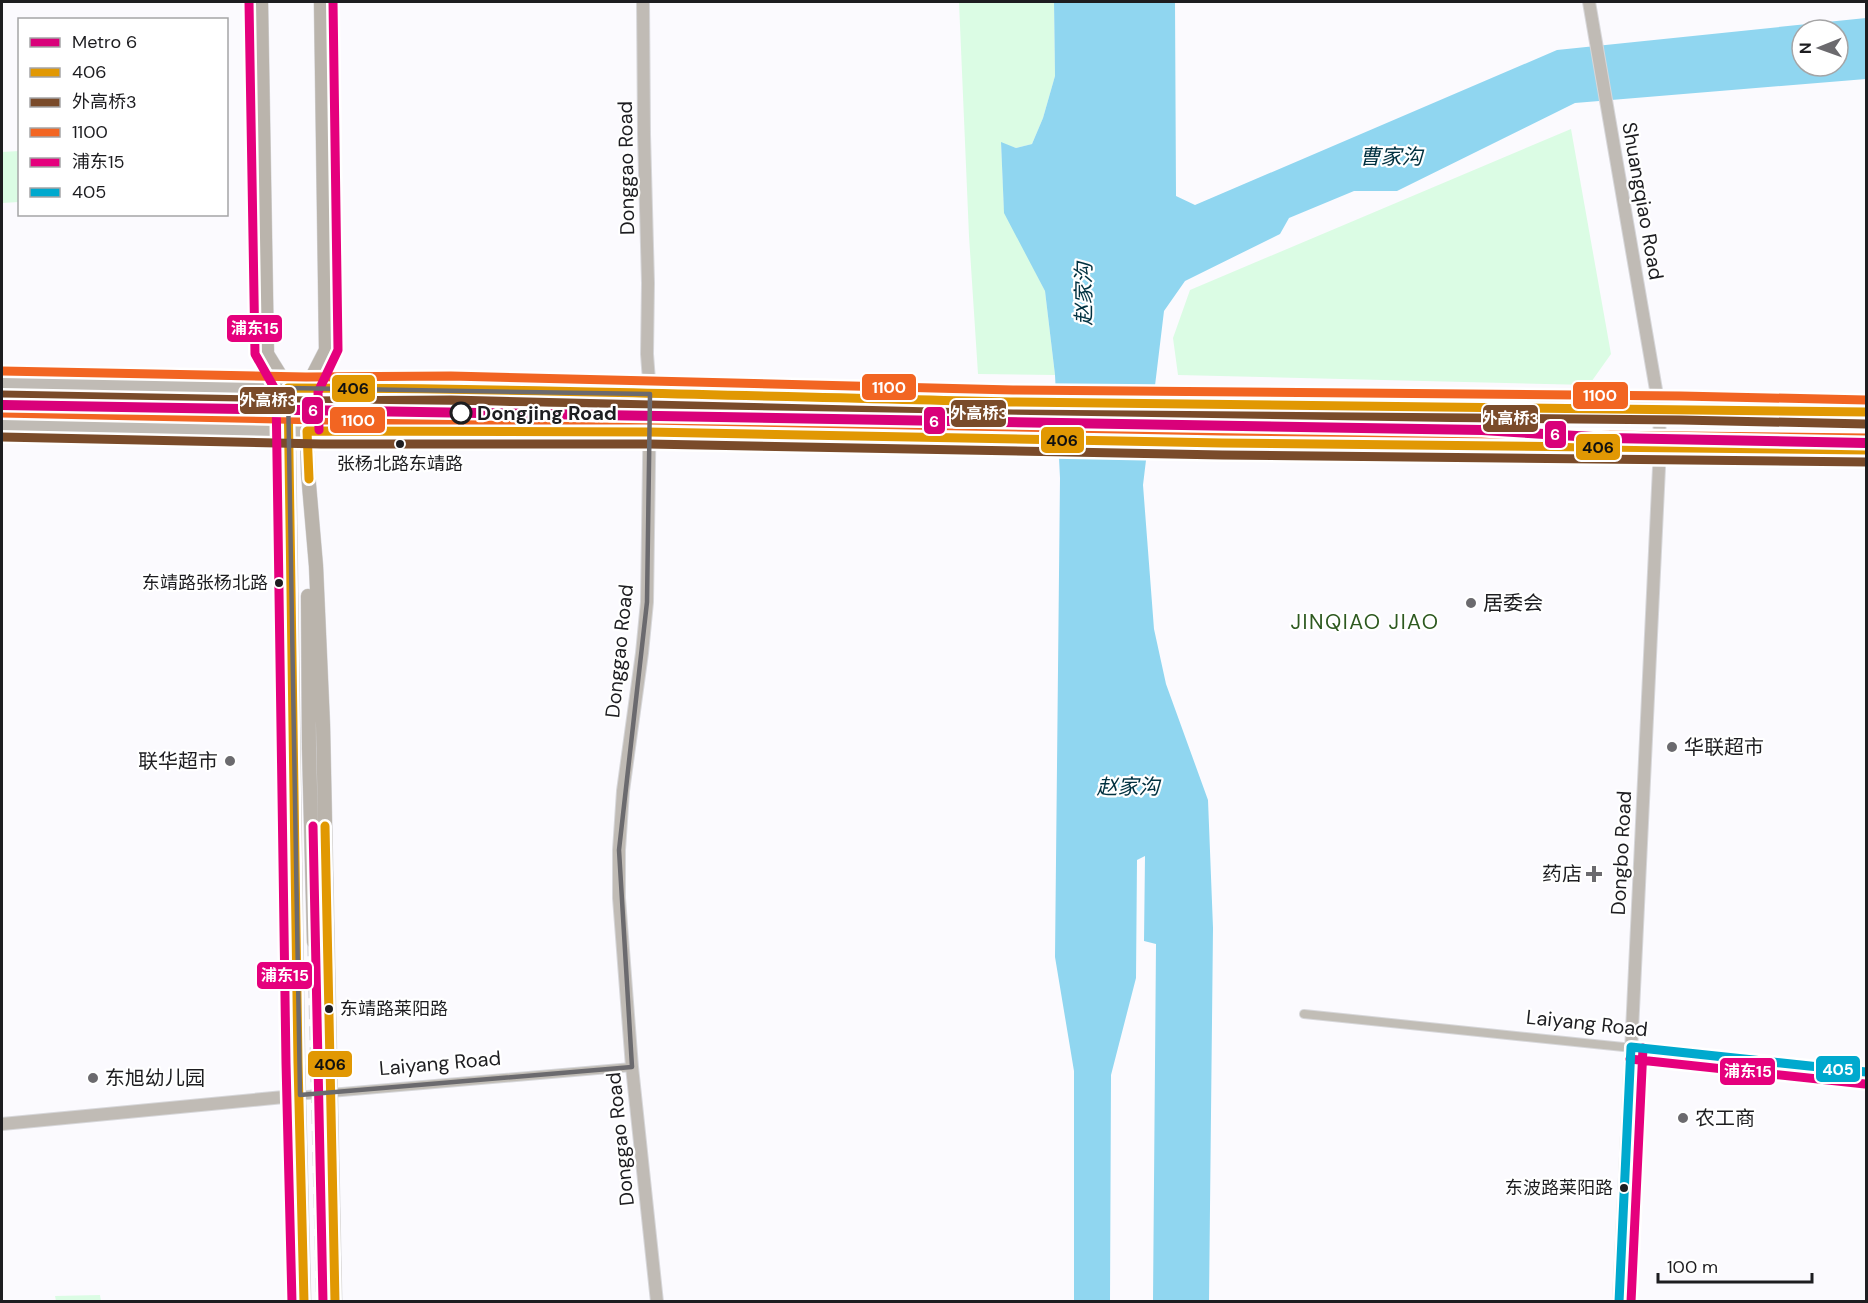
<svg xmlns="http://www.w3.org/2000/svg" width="1868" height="1303" viewBox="0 0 1868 1303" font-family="'DM Sans','Noto Sans SC',sans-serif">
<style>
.green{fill:#dbfce4}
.water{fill:#90d6f0;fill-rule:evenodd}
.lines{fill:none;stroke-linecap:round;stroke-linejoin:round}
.primary-tunnel{stroke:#dad9dd;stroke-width:14;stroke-dasharray:14 7;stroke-linecap:butt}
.street-casing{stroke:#d7d7da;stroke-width:10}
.secondary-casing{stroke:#d7d7da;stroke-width:14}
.primary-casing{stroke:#d7d7da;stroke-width:15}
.street{stroke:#c1bdb6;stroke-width:8}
.secondary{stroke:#c0bbb5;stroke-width:12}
.primary{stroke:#bab4ac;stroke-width:14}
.bus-1-casing{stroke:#fff;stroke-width:14}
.bus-2-casing{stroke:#fff;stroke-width:14}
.bus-3-casing{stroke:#fff;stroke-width:14}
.bus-4-casing{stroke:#fff;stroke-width:14}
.bus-5-casing{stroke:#fff;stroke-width:14}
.bus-1{stroke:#e19803;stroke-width:9}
.bus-2{stroke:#7a4b2a;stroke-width:9}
.bus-3{stroke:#f26522;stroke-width:9}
.bus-4{stroke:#e5007d;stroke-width:9}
.bus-5{stroke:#00a9ce;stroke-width:9}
.metro-1-casing{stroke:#fff;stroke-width:15}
.metro-1{stroke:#d9017a;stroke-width:10}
.marked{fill:none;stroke:#6b6a6e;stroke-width:4.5;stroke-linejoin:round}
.stop-dot{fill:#fff;stroke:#1d1d20;stroke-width:3}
.bus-dot{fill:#1d1d20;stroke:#fff;stroke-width:2}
.poi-dot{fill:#6b6a6e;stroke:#fff;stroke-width:2}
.labels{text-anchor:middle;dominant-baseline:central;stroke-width:4.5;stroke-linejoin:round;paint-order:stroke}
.bus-label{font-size:18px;fill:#1d1d20;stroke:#fff;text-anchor:end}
.street-label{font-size:20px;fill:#1d1d20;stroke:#fff}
.stop-label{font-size:20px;font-weight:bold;fill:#1d1d20;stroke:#fff;text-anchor:start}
.poi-label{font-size:20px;fill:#1d1d20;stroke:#fff;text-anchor:start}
.water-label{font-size:21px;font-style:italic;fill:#003140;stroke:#fff}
.neighbourhood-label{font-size:21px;letter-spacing:1.5px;fill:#2d591f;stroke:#fff}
.line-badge{stroke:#fff;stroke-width:2}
.badge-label{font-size:16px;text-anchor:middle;font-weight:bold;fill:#fff}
.pale-badge-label{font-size:16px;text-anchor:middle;font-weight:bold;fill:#111}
</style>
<rect width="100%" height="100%" fill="#fbfafe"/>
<path class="green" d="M959,2H1054L1055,76L1043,118L1032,144L1016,148L1001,143L1004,209L1045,291L1055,375L978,374L969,236Z
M1571,129L1611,354L1589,385L1178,375L1173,338L1190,290Z
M19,151V202L2,203V152Z
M100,1295L101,1301H56L55,1296Z"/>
<path class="water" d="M1054,2H1175L1176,196L1195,205L1557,50L1866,18V79L1575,103L1397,191H1354L1289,218L1280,234L1185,281L1164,311L1143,485L1154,629L1166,684L1208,800L1213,928L1209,1301H1153L1156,944L1144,941L1145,856L1137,860L1136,978L1111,1075L1110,1301H1074V1071L1055,957L1060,478L1055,375L1045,291L1004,213L1001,142L1016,148L1032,144L1043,118L1055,76ZM1802,30H1838V66H1802Z"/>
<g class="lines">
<path class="primary-tunnel" d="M314,942L323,1302"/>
<g class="street-casing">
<path id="street" d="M1304,1014L1866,1072
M284,1097L632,1067"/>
</g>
<g class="secondary-casing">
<path id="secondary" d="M643,2L644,134L648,283L647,354L650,394L647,602L642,653L623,791L619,850V898L632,1067L657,1302
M1589,2L1659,407L1660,447L1619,1302
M2,383L306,389L451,388L1013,402L1681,408L1866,412
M2,425L321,432H649L1222,443L1866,450
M2,1124L284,1097"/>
</g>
<g class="primary-casing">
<path id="primary" d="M261,2L267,354L288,388L298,1063L304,1302
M321,2L326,350L306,389L308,473L316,566L323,725L335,1302
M308,596L309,748L314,942"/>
</g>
<use href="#street" class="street"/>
<use href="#secondary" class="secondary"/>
<use href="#primary" class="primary"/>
<g class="bus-1-casing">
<path id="bus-1" d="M309,479L307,431L649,432L1222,443L1866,450
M325,826L335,1302
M304,1302L298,1063L288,388C529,388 769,397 1010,402C1295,408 1581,406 1866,412"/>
</g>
<g class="bus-2-casing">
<path id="bus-2" d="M2,395L306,401L451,400L1013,414L1681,420L1866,424
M2,437L321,444H649L1222,455L1866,462"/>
</g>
<g class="bus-3-casing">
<path id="bus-3" d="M2,371L306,377L451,376L1013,390L1681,396L1866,400
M2,413L321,420H649L1222,431L1866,438"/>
</g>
<g class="bus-4-casing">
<path id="bus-4" d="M249,2L255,354L276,391L286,1063L292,1302
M319,430L318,392L338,350L333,2
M313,826L323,1302
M1630,1059L1865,1084
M1631,1302L1643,1048"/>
</g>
<g class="bus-5-casing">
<path id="bus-5" d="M1631,1047L1866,1072
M1619,1302L1631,1047"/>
</g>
<use href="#bus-1" class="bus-1"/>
<use href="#bus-2" class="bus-2"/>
<use href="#bus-3" class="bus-3"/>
<use href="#bus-4" class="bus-4"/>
<use href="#bus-5" class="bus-5"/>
<g class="metro-1-casing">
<path id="metro-1" d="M2,405L1482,430L1609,438L1866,443"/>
</g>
<use href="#metro-1" class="metro-1"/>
</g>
<path class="marked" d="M288,388L650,394L647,602L619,850L632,1067L300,1095Z"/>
<circle class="stop-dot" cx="461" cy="413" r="10"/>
<g class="bus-dot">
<circle cx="400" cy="444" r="5"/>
<circle cx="279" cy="583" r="5"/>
<circle cx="329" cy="1009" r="5"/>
<circle cx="1624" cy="1188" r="5"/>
</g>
<g class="poi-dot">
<circle cx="1471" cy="603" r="6"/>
<circle cx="1672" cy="747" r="6"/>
<circle cx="230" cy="761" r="6"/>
<path d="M1591 865h6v6h6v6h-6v6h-6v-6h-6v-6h6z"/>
<circle cx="93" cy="1078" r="6"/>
<circle cx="1683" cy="1118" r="6"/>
</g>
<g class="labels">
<g class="bus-label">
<text x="400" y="464" text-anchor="middle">张杨北路东靖路</text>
<text x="268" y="583">东靖路张杨北路</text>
<text x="340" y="1009" text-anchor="start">东靖路莱阳路</text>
<text x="1613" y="1188">东波路莱阳路</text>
</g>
<g class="street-label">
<text transform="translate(626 168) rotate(-91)">Donggao Road</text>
<text transform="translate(1643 201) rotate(80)">Shuangqiao Road</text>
<text transform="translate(619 651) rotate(-84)">Donggao Road</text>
<text transform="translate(1621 853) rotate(-87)">Dongbo Road</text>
<text transform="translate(1587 1023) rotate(6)">Laiyang Road</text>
<text transform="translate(440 1063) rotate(-5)">Laiyang Road</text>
<text transform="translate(620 1139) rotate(-96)">Donggao Road</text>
</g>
<g class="stop-label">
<text x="477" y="413">Dongjing Road</text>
</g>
<g class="poi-label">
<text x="1483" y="603">居委会</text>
<text x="1684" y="747">华联超市</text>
<text x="218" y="761" text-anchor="end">联华超市</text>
<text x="1582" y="874" text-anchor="end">药店</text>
<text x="105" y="1078">东旭幼儿园</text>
<text x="1695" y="1118">农工商</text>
</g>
<g class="water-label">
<text x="1391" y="157">曹家沟</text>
<text transform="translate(1084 294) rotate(-90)">赵家沟</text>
<text x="1128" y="787">赵家沟</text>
</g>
<g class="neighbourhood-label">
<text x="1365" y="622">JINQIAO JIAO</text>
</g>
</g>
<g class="line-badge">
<rect x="226" y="314" width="57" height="29" rx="6" fill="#e5007d"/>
<rect x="861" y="373" width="56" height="28" rx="6" fill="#f26522"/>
<rect x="331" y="374" width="45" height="29" rx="6" fill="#e19803"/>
<rect x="1572" y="381" width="57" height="29" rx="6" fill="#f26522"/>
<rect x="239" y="386" width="57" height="29" rx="6" fill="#7a4b2a"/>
<rect x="301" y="396" width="23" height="29" rx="6" fill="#d9017a"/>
<rect x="950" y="399" width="57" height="29" rx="6" fill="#7a4b2a"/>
<rect x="1482" y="404" width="57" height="29" rx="6" fill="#7a4b2a"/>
<rect x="329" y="406" width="57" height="28" rx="6" fill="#f26522"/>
<rect x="923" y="406" width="23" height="29" rx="6" fill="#d9017a"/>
<rect x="1544" y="420" width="23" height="29" rx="6" fill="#d9017a"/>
<rect x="1040" y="426" width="45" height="28" rx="6" fill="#e19803"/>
<rect x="1575" y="433" width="46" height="28" rx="6" fill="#e19803"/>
<rect x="256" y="961" width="57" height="29" rx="6" fill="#e5007d"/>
<rect x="307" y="1050" width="46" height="28" rx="6" fill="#e19803"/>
<rect x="1815" y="1055" width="46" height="28" rx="6" fill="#00a9ce"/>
<rect x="1719" y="1057" width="57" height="29" rx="6" fill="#e5007d"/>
</g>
<g class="badge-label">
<text x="255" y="334">浦东15</text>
<text x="889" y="393">1100</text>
<text x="1600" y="401">1100</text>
<text x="268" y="406">外高桥3</text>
<text x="313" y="416">6</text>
<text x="979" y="419">外高桥3</text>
<text x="1510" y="424">外高桥3</text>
<text x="358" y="426">1100</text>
<text x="934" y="427">6</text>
<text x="1555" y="440">6</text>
<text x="285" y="981">浦东15</text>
<text x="1838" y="1075">405</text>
<text x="1748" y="1077">浦东15</text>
</g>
<g class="pale-badge-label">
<text x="353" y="394">406</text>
<text x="1062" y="446">406</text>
<text x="1598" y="453">406</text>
<text x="330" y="1070">406</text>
</g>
<rect width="1868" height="1303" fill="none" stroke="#1d1d20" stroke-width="6"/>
<rect x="18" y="18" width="210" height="198" fill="#ffffff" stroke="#a5a5a6" stroke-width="1.5"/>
<rect x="30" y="38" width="30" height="9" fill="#d9017a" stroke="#a5a5a6" stroke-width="1.5"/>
<text x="72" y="48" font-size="18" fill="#1d1d20">Metro 6</text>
<rect x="30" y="68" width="30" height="9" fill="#e19803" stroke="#a5a5a6" stroke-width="1.5"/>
<text x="72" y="78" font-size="18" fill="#1d1d20">406</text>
<rect x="30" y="98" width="30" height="9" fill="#7a4b2a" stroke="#a5a5a6" stroke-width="1.5"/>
<text x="72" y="108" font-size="18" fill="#1d1d20">外高桥3</text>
<rect x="30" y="128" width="30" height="9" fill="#f26522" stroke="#a5a5a6" stroke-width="1.5"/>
<text x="72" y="138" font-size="18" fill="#1d1d20">1100</text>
<rect x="30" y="158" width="30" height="9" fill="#e5007d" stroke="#a5a5a6" stroke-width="1.5"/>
<text x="72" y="168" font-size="18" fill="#1d1d20">浦东15</text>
<rect x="30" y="188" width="30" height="9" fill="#00a9ce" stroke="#a5a5a6" stroke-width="1.5"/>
<text x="72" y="198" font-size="18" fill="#1d1d20">405</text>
<g transform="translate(1820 48) rotate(269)"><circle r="28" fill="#ffffff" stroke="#a5a5a6" stroke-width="1.5"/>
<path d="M0-4.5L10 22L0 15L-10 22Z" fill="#6b6a6e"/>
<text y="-9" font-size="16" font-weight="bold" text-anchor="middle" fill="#1d1d20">N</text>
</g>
<path d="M1658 1273v9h154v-9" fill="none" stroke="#1d1d20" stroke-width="3"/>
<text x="1667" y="1273" font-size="18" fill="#1d1d20" stroke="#ffffff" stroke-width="4.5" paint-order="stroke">100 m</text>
</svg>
